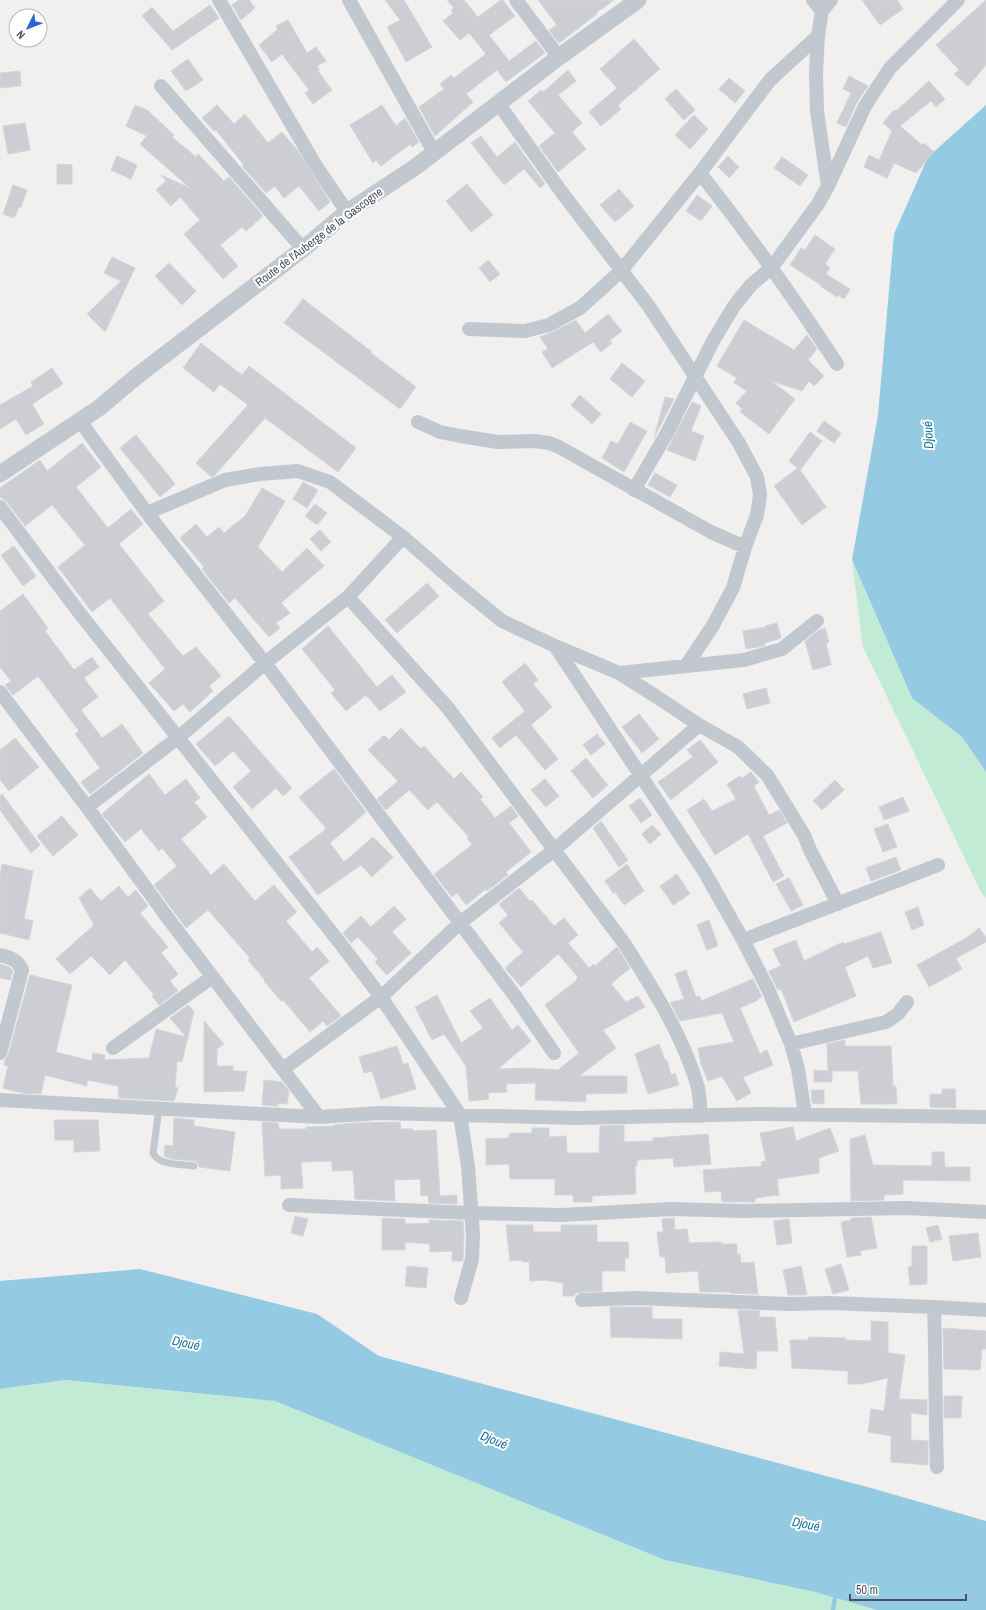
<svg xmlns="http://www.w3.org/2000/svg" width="986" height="1610" viewBox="0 0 986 1610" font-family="'Archivo Narrow',sans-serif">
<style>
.green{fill:#c2ebd5}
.water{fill:#94cbe3}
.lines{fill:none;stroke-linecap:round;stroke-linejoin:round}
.stream{stroke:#94cbe3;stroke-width:4.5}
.building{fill:#cdced3;stroke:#d4d5da}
.service{stroke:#c1c8d0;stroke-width:7}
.minor{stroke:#c1c8d0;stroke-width:14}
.tertiary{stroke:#c1c8d0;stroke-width:17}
.labels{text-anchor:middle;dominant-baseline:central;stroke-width:4;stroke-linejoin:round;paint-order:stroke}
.street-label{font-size:12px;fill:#49515b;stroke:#fff}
.water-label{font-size:13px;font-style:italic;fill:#1b759c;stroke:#fff}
</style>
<rect width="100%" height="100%" fill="#f1f0ef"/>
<path class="green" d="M852,561L912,698L962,737L986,772V898L981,892L863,647Z
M65,1380L275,1401L665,1560L815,1592L877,1610H0V1389Z"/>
<path class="water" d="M986,105V772L962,737L912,698L852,560L878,415L894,234L928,157Z
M140,1269L317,1314L379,1356L871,1488L986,1521V1610H877L815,1592L665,1560L275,1401L65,1380L0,1389V1281Z"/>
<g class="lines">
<path class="stream" d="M833,1610L835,1598L838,1592"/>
</g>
<path class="building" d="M239,0H249L255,8L241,20L232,5Z
M385,0H404L432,47L406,62L387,27L400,20Z
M447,0H464L478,17L501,0H503L515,16L489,35L509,61L536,41L545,53L506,82L497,70L466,94L473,102L435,136L419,107L444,89L440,84L451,75L454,78L486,54L469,33L460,40L443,21L453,13L451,10L454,8Z
M538,0H614L596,13L597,14L559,43L549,30L557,25Z
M862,0H897L903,9L880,25Z
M986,0V65L968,86L954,74L959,70L936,45Z
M210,5L219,18L172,50L142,16L152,7L173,31Z
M288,20L307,53L316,47L326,61L317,66L319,69L318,71L332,90L313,104L305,93L309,90L282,54L272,62L259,45L278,29L276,26Z
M634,39L660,69L618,105L621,109L601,126L589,112L617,88L600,69Z
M188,59L203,80L186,91L171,71Z
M568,70L576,81L558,95L582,123L572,132L586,149L558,172L539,146L555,133L528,101L541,90L543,92Z
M20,71L21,86L0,88V73Z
M849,76L868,86L857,102L846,127L837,123L851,93L843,89Z
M729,78L745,91L735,103L719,89Z
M929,81L945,99L936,107L931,101L900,126L922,145L924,143L934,152L916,173L894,163L887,178L864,167L869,155L879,160L892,131L883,123L894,110L896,111L905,103L908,104L906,102Z
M676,89L695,110L684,120L665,99Z
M135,105L147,110L174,135L172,137L196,157L198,154L224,181L229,177L263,216L246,231L242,227L220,245L238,266L223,279L184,234L200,220L180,197L171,206L156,190L166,181L161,175L190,188L140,144L147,136L126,126Z
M217,105L234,124L245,114L268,143L282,132L298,151L330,202L319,211L299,186L284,198L275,186L266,193L242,166L244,165L216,130L214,131L202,118Z
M382,105L396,126L405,118L419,142L412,147L410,144L381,166L376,160L373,163L350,125Z
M694,115L708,129L690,149L675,135Z
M25,123L30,150L8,154L3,126Z
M481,136L497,157L515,142L545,184L540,188L524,169L504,185L471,143Z
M117,156L137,165L131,179L111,170Z
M728,156L739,167L729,178L718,167Z
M782,157L808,175L800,186L774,168Z
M57,164L72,165V184H57Z
M467,184L493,215L471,232L446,201Z
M13,185L27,190L21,207H19L14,218L3,214Z
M619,189L634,206L615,222L600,205Z
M697,195L712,206L701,221L686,211Z
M815,235L835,249L825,264L830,268L826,274L850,289L844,299L838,295L837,297L820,286L821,285L790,265L801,248L805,250Z
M112,257L135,268L105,332L87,314L121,281L104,273Z
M488,260L500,274L490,282L479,268Z
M169,263L196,291L182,305L155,276Z
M303,299L372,352L371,353L416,387L400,409L284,323Z
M608,314L622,331L609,341L612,343L601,352L593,342L552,368L542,352L548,349L540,337L553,332L576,320L585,333Z
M744,320L794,350L807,335L817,349L808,360L824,376L814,386L809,381L802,391L771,381L795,399L769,434L740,412L742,409L736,403L747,391L734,383L737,378L717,366Z
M201,343L242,375L249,366L356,448L338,472L265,418L215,475L211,477L196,463L248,405L220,384L214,392L183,368Z
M622,363L645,381L632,397L610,379Z
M52,368L63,384L32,404L44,424L26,435L16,419L0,429V405L33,386L31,382Z
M580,395L601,414L592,424L571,405Z
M665,397L674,399L654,438Z
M692,402L701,406L691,431L704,436L695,461L667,450Z
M824,421L841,433L834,443L817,431Z
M630,422L647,431L624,472L602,458L611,441L618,444Z
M810,432L822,441L800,470L826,507L802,525L774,486L798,468L789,461Z
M136,435L175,484L160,497L120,448Z
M82,443L101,467L76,487L108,528L131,509L143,524L119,544L164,601L148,614L183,656L196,647L221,676L209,686L213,691L190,712L183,704L174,711L149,683L165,669L110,598L92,612L58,567L85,545L52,505L25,526L7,502L0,497V488L40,460L47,471Z
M655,473L677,485L670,497L648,485Z
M303,482L318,490L307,508L293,499Z
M262,488L285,501L258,547L282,572L307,548L324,566L281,603L290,613L276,623L280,628L269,637L235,598L229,603L202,569L204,567L180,538L196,524L207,537L219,527L224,533L245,516Z
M315,504L327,513L317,525L305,516Z
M320,530L331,542L321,551L310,539Z
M14,546L36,576L23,586L1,555Z
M427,583L439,596L397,633L385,620Z
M23,594L48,628L45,631L74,670L92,657L99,667L84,678L98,697L81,710L102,738L122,724L143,753L90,794L81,782L100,768L75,734L79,731L38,676L13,695L5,685L11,681L0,667V611Z
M777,623L781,638L765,643V645L764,646L746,649L743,631L766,627L765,626Z
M328,626L377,687L392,675L406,692L380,711L366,695L346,711L331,693L335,690L302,649Z
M825,628L829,642L826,643L831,665L813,670L805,641L819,630Z
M525,663L538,680L533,684L552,707L531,725L558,759L545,770L516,735L500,748L492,738L525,711L502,682Z
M766,688L770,703L747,709L743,694Z
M639,714L659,739L642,753L622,727Z
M229,716L292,788L283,796L276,788L252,809L233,787L251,771L233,751L215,766L196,744Z
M401,728L421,749L424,746L454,779L461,772L483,797L480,799L495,818L511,806L518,816L509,823L531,852L506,872L508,875L487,891L486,889L466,905L457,893L452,897L434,874L472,845L467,838L469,837L437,802L428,810L409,790L386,810L377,799L398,781L368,750L384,735L389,740Z
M597,734L605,744L591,755L583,745Z
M15,738L39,767L9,791L0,780V750Z
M700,740L718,762L671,800L658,782L693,757L687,750Z
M586,758L608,785L593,798L571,771Z
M334,769L366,812L330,843L344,862L373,837L393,857L372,877L361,865L318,895L289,857L325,830V827L299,797Z
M751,772L759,782L754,786L769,815L779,810L787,823L763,836L784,876L773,882L748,834L715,855L687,810L704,799L712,811L736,799L727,784L740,776L742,778Z
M149,774L165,795L186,779L200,798L194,802L207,817L181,839L211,875L224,864L255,901L274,885L297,912L286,921L312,952L317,947L329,961L309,978L341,1016L327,1026L323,1021L310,1032L283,1000L282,1002L264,981L265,980L248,960L250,958L208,910L186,928L154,885L177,866L162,848L159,851L141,829L125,842L102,814Z
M545,779L559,796L546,807L531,790Z
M835,780L844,790L822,810L813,801Z
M2,794L40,845L31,853L0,810V796Z
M903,797L909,811L884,820L879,807Z
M640,798L652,815L641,823L629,806Z
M62,816L78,835L53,856L37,836Z
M601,821L628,860L619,867L593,828Z
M888,824L897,847L883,852L874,829Z
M652,825L661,834L650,844L642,834Z
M896,857L901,870L871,881L866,868Z
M2,864L33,871L24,919L33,921L29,940L0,933V875Z
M627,864L644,891L624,905L615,892L613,893L605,881Z
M677,874L690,894L673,905L660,886Z
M789,878L803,905L791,911L776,884Z
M119,886L128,897L136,890L148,906L140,913L168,947L161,953L178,974L170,981L178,991L159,1005L152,996L154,995L125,960L110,975L91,956L70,974L56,959L94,925L79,898L90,888L101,901Z
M519,888L530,901L532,900L554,926L564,918L578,935L568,943L589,968L594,964L595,966L617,947L630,968L611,984L626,1002L638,996L645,1007L603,1030L616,1048L579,1076H627V1093L586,1094V1102L535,1100L536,1083L506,1084L507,1092L488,1093L489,1099L469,1101L466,1066L444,1034L432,1040L415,1007L437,995L461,1043L483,1028L470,1011L490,998L512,1030L518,1025L531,1041L498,1069L527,1068L558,1070L579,1053L545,1005L577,980L576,979L578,977L558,954L521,987L505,968L523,952L499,923L508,915L499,904Z
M394,906L406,919L392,932L411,953L387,975L375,962L378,959L358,937L351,943L343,933L361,916L371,927Z
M918,907L924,925L912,930L905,912Z
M709,920L718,946L707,950L697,925Z
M979,928L986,937V942L956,958L962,969L929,987L917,965L968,937Z
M881,932L892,963L873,968L868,956L845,967L856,996L794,1022L781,989L778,990L769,972V971L781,966L773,949L796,940L804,961L843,942L844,944Z
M0,964L9,967L13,971L10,980L0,978Z
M686,970L696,997L700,996L701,1001L753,979L762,997L758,998V1000L740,1008L760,1054L767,1050L773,1065L743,1077L751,1093L737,1101L722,1076L708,1081L701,1064L698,1048L734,1042L722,1013L680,1021L671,1004V1002L684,999L675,974Z
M30,975L72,985L56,1052L92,1061L93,1053L105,1055L104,1060L149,1058L156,1029L186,1037L170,1018L188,1005L194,1011L182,1062L177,1061L175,1087L178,1088L174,1101L119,1098L118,1086L87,1080V1086L45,1075L41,1094L22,1093L3,1088L8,1066L4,1065L5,1060L8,1055Z
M204,1021L224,1044L217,1049V1066H233V1071H247L244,1091L204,1092Z
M845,1040V1046H891L893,1086H896L897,1104H861L858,1071H832V1082H814V1070L828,1071L827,1044Z
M659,1044L665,1060H667L671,1075L675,1073L679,1085L648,1094L635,1054Z
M397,1046L403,1064L408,1063L416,1089L381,1099L372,1071L364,1073L359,1057Z
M264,1080L282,1082L289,1091L287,1104L278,1103V1106L262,1105Z
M942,1089H955L956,1108L930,1107V1094H942Z
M811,1090H824V1104L812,1103Z
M174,1118L194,1120V1126L235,1132L230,1171L199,1167L198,1163L195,1161L172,1159L164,1156L165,1145L173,1146Z
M54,1120H98L100,1151L74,1152V1140H55Z
M262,1122L278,1123L279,1129H306V1127L334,1126V1125L355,1123L400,1122L401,1129H413V1131L436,1130L440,1196L457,1195V1204L429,1203L428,1195L421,1196L420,1179L394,1180L395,1201L355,1199L353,1170L332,1171V1161L301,1162L303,1188L281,1189V1175L265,1176Z
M624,1125V1142L653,1141V1138L708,1134L711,1164L674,1167L673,1158L637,1160V1166H635L636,1194L592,1196V1202H573V1195H555V1179H510L509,1164L486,1165V1139L509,1138V1133H532V1128H549V1137L566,1136L567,1153H599L600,1126Z
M793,1127L796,1141L830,1128L839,1151L819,1158V1173L777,1179L779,1195L755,1198V1202H722L721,1191L705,1192L703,1170L762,1166L761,1162L766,1161L760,1133Z
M865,1135L873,1165L932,1166V1152H944L945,1167H970V1181L903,1180V1194L884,1195V1200L851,1201L850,1139Z
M295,1216L308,1219L303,1236L291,1233Z
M871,1217L877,1248L860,1251L861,1255L847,1257L841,1222L851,1220V1218Z
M382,1218L405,1219V1224L430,1223L429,1220L463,1221L464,1235L463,1261H452V1251L430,1252V1244L405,1242V1250H382Z
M674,1218L675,1230L687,1229L689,1243L721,1242V1244H737V1254H740L741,1263L754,1262L758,1294L730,1293L729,1292H700L698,1271L666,1273L665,1257H660L657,1232H663L662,1219Z
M789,1219L792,1243L777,1245L774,1221Z
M506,1225H533V1232H561V1225H597V1242H628L629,1258H625V1271H602V1291L582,1292L576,1293L574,1296H563V1283L544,1280L530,1281L529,1262H522V1260L510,1261Z
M938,1225L942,1239L930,1242L926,1228Z
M978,1233L981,1257L953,1261L949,1236Z
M912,1246H927V1284L910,1285L908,1267L912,1266Z
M841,1264L849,1290L833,1294L825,1269Z
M407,1266L428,1268L426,1288L405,1286Z
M801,1266L807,1295H788L783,1270Z
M610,1307H652V1319H682V1339L611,1337Z
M738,1310L760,1311L759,1317H775L778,1351H757L756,1369L719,1366L720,1352L744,1354Z
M871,1321L888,1322V1353L905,1355L899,1399L927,1400V1415L911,1413V1440L928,1441V1465L891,1462V1436L868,1432L871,1409L884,1411L888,1378L861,1384H848V1371L792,1368L790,1340H808V1337L846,1338V1340L871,1341Z
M943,1328L986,1331V1349H982L980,1370L944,1369Z
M944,1396H962L961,1418H944Z"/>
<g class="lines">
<path class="service" d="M159,1109L153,1153C159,1166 182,1164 194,1166"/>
<path class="minor" d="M219,0L316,166L347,212
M349,0L434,152
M516,0L559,57
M813,0L822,11
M161,86L303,249
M498,103L563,194L648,305L739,443L757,477L760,495L757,515L745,547
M700,173C749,235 794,298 837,364
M828,186L865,106L890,68L958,0
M469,329L525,331L549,325L580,308L621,271L700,173L770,80L818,36
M80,421L147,513L265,663L515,996L554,1053
M418,422L440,432L460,436L498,442L534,441L549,443L559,447L711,532L745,547L733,588L712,627L686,666
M634,490L667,433L713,341L734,306L751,285L772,267L818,204L828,186L817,111L816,72L818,36L822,11L831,0
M0,507L78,611L340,943L381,997L460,1115L468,1166L473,1235L472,1259L461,1298
M147,513L225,480L260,474L298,471L330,482L403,537L458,585L502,621L555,646L704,871L743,940L768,989L791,1044L798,1069L805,1114
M348,597L448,708L624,943C652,987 684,1037 698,1088C700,1097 700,1107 701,1116
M555,646L619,673L657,697L699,725L738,747L767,775L804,835L810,850L838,904
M619,673L744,660L782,649L817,621
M0,692L87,807L167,917L319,1117
M87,807L179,737L265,663L348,597L403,537
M743,940L938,865
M0,955C10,957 18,960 22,970L0,1053
M791,1044L886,1022L898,1014L907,1002
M113,1048L212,977
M283,1069L381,997L460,923L554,850L699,725
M0,1100L319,1117L380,1113L577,1118L760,1114L986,1117
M289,1205L471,1213L561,1215L671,1209L742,1211L907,1208L986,1212
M582,1300L635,1298L791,1304L830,1303L934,1307L986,1310
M934,1307C936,1360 935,1413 937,1467"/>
<path class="tertiary" d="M0,474L99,408L137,376L303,249L347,212L414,168L559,57L638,0"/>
</g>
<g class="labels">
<g class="street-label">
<text transform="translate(319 237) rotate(-37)">Route de l'Auberge de la Gascogne</text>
</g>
<g class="water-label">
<text transform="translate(928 435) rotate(-93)">Djoué</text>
<text transform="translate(186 1343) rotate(12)">Djoué</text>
<text transform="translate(494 1440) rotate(22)">Djoué</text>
<text transform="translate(806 1524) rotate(12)">Djoué</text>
</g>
</g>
<g transform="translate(28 28) rotate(227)"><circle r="19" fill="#ffffff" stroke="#b6b9bd"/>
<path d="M0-3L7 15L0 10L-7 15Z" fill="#2c65cf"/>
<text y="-6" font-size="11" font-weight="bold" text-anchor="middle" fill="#49515b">N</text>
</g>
<path d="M850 1594v6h116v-6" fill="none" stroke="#49515b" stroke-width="2"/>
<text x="856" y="1594" font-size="12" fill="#49515b" stroke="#ffffff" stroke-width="3" paint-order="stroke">50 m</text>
</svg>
